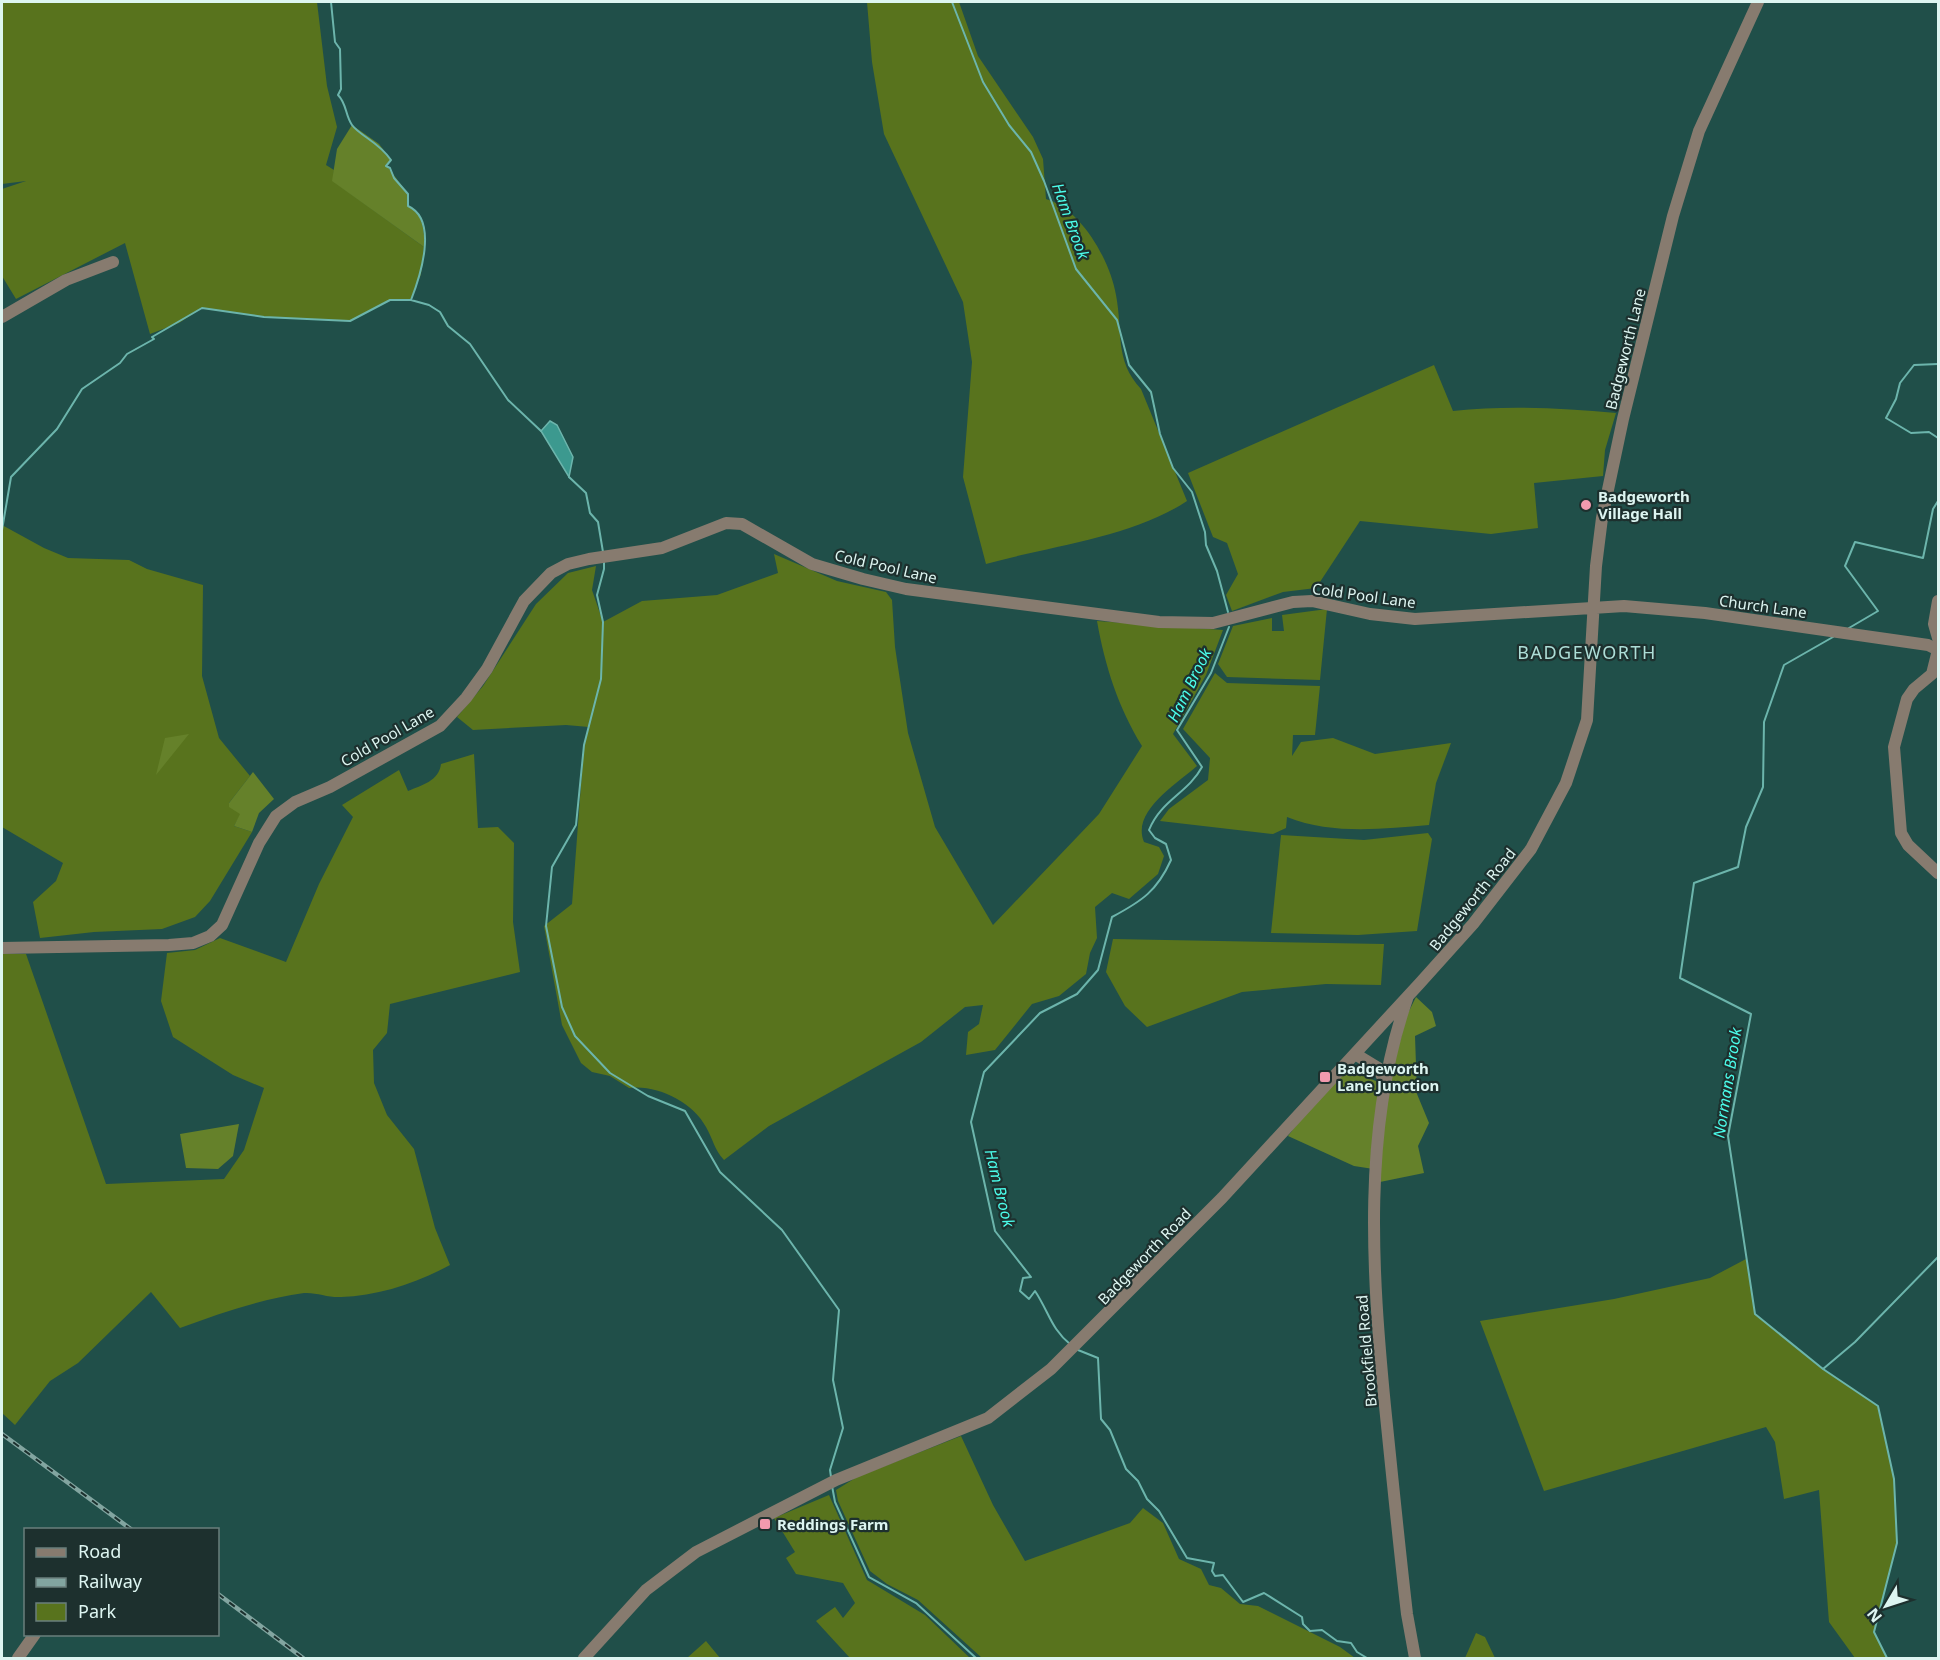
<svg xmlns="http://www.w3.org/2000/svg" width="1940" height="1660" viewBox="0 0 1940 1660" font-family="'Noto Sans',sans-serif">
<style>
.green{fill:#58731d}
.forest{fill:#65812a}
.water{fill:#3c998f;stroke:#6cb5ac;stroke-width:1.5}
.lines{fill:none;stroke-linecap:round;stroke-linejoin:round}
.stream{stroke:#6cb5ac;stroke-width:2}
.minor{stroke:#877b6f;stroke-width:12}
.rail-casing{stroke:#82a5a0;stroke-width:4.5}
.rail{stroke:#1d302e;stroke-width:2;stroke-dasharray:7;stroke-linecap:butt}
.poi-dot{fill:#f29aae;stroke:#1d302e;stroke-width:2}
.labels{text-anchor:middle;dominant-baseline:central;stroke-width:4.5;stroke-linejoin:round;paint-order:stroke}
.street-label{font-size:15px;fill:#ddf5f1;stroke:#1d302e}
.poi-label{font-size:15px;font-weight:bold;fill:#ddf5f1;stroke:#1d302e;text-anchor:start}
.water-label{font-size:16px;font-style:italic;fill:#4bfcea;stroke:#1d302e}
.quarter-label{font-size:18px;letter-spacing:1.5px;fill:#added7;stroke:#1d302e}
</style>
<rect width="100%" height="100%" fill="#204f49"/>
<path class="green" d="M2,2H317L327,86L337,127L326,165L334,170L333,181L424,247L421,274L411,300H390L350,321L264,317L202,308L179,323L150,334L125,243L16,299L2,276V189L26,181L2,184Z
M867,2H959L978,56L1033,137L1043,159L1046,199C1081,209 1110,260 1116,295C1123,331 1114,360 1141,389L1187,501C1133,537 1050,546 986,564L963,477L972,362L963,302L884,134L872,62Z
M1434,365L1453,411C1507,405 1562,408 1616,413L1605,450L1603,476L1534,483L1538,528L1491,534L1360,521L1316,588L1283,592L1232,611L1226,595L1238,574L1227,543L1213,537L1188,473Z
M2,525L44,548L68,558L129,560L147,569L203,585L202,676L219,738L250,776L229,803L241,814L234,826L252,832L210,901L195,917L162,929L94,932L40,938L33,902L56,881L63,863L2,827Z
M774,554L837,581L886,592L892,600L895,647L908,733L935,827L993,925L1099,814L1142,746C1118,707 1105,666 1097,621L1223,630L1206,675L1173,734L1197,766C1177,784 1131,811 1144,842L1159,847L1164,856L1158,874L1129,899L1112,893L1095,907L1097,938L1090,953L1086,974L1059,996L1032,1004L995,1050L966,1055L968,1032L979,1024L983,1005L965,1007L921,1042L769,1126L724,1160C714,1149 713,1139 706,1127C693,1102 656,1084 629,1088L610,1076L592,1072L581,1063L562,1025L544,926L572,904L584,745L589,727L566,725L473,730L457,717L483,686L536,604L568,573L596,566L592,590L603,622L642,601L717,595L778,573Z
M1327,609L1320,680L1227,677L1218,664L1233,626L1272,618V631H1284L1282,615Z
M1215,673L1227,683L1320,686L1315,735H1293L1292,756L1301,742L1333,738L1375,754L1451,743L1436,783L1429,825C1382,829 1332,835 1287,817L1286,828L1273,834L1160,821L1169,809L1208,780L1210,758L1183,729Z
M474,754L478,828L498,827L514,843L513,922L520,972L390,1004L387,1033L373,1050L374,1083L387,1115L414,1149L435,1228L450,1265C417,1283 378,1296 341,1297C329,1298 316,1292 304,1293C261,1299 221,1313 180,1328L151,1292L78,1363L50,1381L15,1425L2,1413V954H26L106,1184L224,1179L244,1150L264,1088L233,1075L173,1037L161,1001L167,953L195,950L220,938L286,962L319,884L353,817L342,805L399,770L408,791C422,785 439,781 441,764Z
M1428,833L1432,839L1417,931L1358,935L1271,933L1281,835L1364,840Z
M1113,939L1384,944L1381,985L1326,984L1242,992L1147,1027L1125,1006L1106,972Z
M1746,1259L1755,1314L1823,1369L1878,1406L1894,1479L1897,1543L1874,1632L1887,1658H1855L1829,1622L1819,1490L1784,1499L1775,1442L1766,1427L1544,1491L1480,1321L1614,1299L1710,1278Z
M961,1436L993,1505L1025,1561L1130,1523L1143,1508L1163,1523L1179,1559L1201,1569L1209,1585L1221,1588L1240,1604L1258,1606L1340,1647L1355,1658H982L918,1600L887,1584L870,1571L838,1501L836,1490L857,1477Z
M829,1495L867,1580L925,1615L970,1658H850L816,1621L835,1607L843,1618L855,1603L843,1583L796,1574L786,1558L795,1552L774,1518Z
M1476,1633L1485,1637L1495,1658H1465Z
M706,1641L720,1658H687Z"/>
<path class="forest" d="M352,125L379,144L391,160L387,166L408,194V206C423,213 425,232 424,247L332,181L337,149Z
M189,734L156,775L165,738Z
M253,772L274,799L259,813L252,832L234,826L240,814L229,807V803Z
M1416,997L1432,1012L1436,1026L1415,1036L1417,1094L1429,1123L1418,1146L1424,1173L1380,1182V1170L1354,1166L1288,1136C1299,1123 1335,1072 1351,1073C1363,1074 1377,1082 1388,1086L1407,1015Z
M239,1124L233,1156L218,1169L186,1168L180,1134Z"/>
<path class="water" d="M550,421L557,425L573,457L569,477L541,431Z"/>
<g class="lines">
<path class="stream" d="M331,2L335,42L340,49L341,89L338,95C347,104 345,115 352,125C360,136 379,142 391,160L386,166L390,168L394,178L408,194V206C439,220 420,277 411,300
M952,2L983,82L1009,125L1031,152L1044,181L1076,269L1117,320L1129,365L1151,392L1160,434L1173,468L1192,492L1205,532L1206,545L1217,571L1228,612
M1938,364L1914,365L1900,383L1896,399L1886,418L1911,433L1929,432L1938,438
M569,477L586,493L590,513L598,522L603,552
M2,530L11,477L57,429L82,389L120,363L127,354L154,339L152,337L202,308L264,317L350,321L390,300H411L429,305L440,312L448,326L470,344L508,400L541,431
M604,561V569L597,595L603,622L601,679L584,745L576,825L552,867L546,926L562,1007L575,1036L610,1073L648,1096L685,1111L720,1172L782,1230L839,1310L833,1380L843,1428L830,1470L831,1477
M1849,628L1878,611L1845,566L1855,542L1923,558L1933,509L1938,501
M1833,637L1784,665L1764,722L1763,787L1746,827L1738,867L1694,883L1680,978L1751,1014L1728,1136L1755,1314L1823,1369L1878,1406L1894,1479L1897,1543L1874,1632L1887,1658
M1071,1345C1051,1329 1049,1312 1035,1291L1029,1299L1020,1291L1023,1278L1031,1277L995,1231L971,1122L984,1072L1040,1013L1077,994L1098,970L1112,917C1142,901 1157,891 1171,860L1166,844L1155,838L1149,830C1161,800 1188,793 1202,767L1177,730L1211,673L1229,627
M1078,1350L1098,1358L1101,1419L1110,1430L1126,1469L1138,1481L1147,1499L1159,1511L1187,1558L1214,1563L1212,1571L1215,1576L1223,1575L1243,1602L1264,1593L1302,1617L1303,1624L1310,1631L1322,1630L1337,1641L1351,1643L1357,1652L1367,1658
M1823,1369L1855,1342L1938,1257
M832,1486L835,1502L869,1577L916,1603L976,1658"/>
<path class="minor" d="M2,317L66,280L113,262
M1938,638L1934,624L1938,601
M1938,650L1932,674L1914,689L1907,699L1894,747L1901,833L1908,845L1938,873
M2,948L169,945L193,943L210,936L222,925L259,843L276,816L295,802L330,787L440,726L466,698L487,669L524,601L551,573L568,564L589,559L662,548L726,523L742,524L812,564L863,579L906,589L1159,622L1213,623L1293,602L1312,601L1370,614L1415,619L1624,606L1705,613L1928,645L1938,650
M1407,999C1362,1128 1372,1272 1385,1406C1392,1475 1399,1545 1407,1614L1415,1658
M1355,1054L1378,1068L1385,1082
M18,1658L35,1634
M584,1658L646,1590L696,1552L836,1480L988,1418L1051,1369L1222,1198L1420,983L1473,924L1531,849L1566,783L1587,720L1596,566L1602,518L1623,419L1673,216L1699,131L1758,2"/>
<g class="rail-casing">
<path id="rail" d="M2,1434L132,1530
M218,1594L303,1658"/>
</g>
<use href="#rail" class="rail"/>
</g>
<g class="poi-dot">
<circle cx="1586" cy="505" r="6"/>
<rect x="1319" y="1071" width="12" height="12" rx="3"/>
<rect x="759" y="1518" width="12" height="12" rx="3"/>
</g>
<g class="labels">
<g class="street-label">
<text transform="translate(1625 349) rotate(-76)">Badgeworth Lane</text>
<text transform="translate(886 566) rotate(13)">Cold Pool Lane</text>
<text transform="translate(1364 595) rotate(8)">Cold Pool Lane</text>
<text transform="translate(1763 606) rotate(8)">Church Lane</text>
<text transform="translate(387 736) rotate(-30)">Cold Pool Lane</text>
<text transform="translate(1472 899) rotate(-51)">Badgeworth Road</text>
<text transform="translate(1144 1256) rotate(-46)">Badgeworth Road</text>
<text transform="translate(1366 1351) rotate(-95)">Brookfield Road</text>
</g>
<g class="poi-label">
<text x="1598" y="496">Badgeworth<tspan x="1598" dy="17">Village Hall</tspan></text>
<text x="1337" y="1068">Badgeworth<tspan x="1337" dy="17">Lane Junction</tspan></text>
<text x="777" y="1524">Reddings Farm</text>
</g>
<g class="water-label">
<text transform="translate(1071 221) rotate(70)">Ham Brook</text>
<text transform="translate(1189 685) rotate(-64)">Ham Brook</text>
<text transform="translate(1727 1083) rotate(-81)">Normans Brook</text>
<text transform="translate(1000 1188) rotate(76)">Ham Brook</text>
</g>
<g class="quarter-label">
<text x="1587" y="652">BADGEWORTH</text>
</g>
</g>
<rect width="1940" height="1660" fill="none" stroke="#ddf5f1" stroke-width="6"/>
<rect x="24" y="1528" width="195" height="108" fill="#1d302e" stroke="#6a7f7c" stroke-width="1.5"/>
<rect x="36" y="1548" width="30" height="9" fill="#877b6f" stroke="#6a7f7c" stroke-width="1.5"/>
<text x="78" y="1558" font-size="18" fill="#ddf5f1">Road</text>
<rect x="36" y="1578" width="30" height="9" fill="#82a5a0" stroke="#6a7f7c" stroke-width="1.5"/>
<text x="78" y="1588" font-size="18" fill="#ddf5f1">Railway</text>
<rect x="36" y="1603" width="30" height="18" fill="#58731d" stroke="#6a7f7c" stroke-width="1.5"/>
<text x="78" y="1618" font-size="18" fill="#ddf5f1">Park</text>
<g transform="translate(1886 1606) rotate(231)" stroke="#1d302e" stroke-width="4.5" paint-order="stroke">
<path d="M0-4.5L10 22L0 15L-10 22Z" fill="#ddf5f1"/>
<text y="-9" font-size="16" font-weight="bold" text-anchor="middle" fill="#ddf5f1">N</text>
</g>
</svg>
